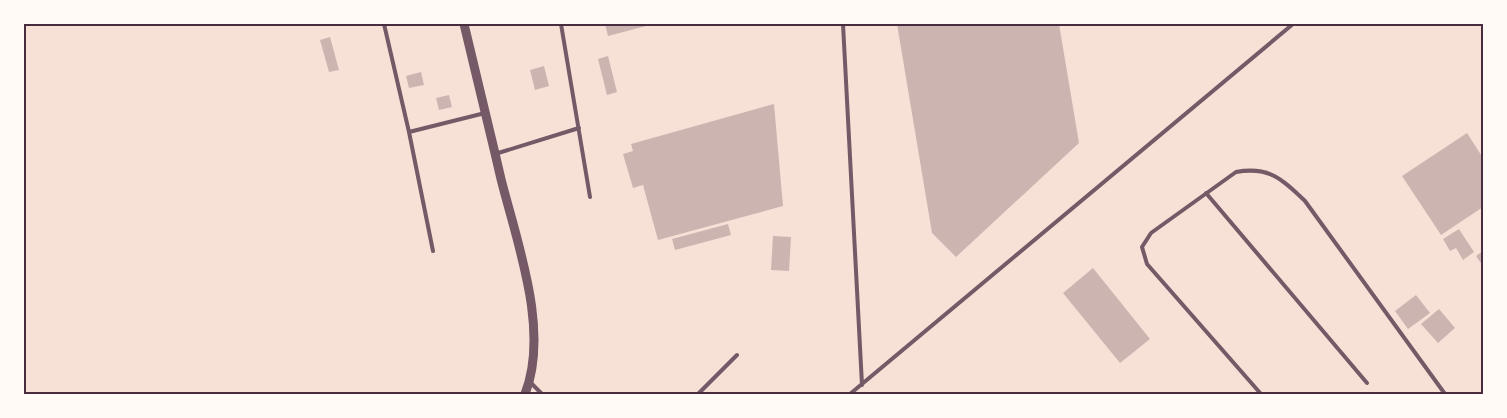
<svg xmlns="http://www.w3.org/2000/svg" width="1507" height="418" viewBox="0 0 1507 418" font-family="'IBM Plex Sans',sans-serif">
<style>
.building{fill:#ccb4b1}
.lines{fill:none;stroke-linecap:round;stroke-linejoin:round}
.service{stroke:#755966;stroke-width:4}
.tertiary{stroke:#755966;stroke-width:9}
.neatline{fill:none;stroke:#4a2c40;stroke-width:2}
</style>
<rect width="100%" height="100%" fill="#f7e1d7"/>
<path class="building" d="M605,24H654L608,36Z
M897,24H1059L1079,143L956,257L932,233Z
M330,37L339,70L329,72L320,40Z
M608,56L617,92L607,95L598,59Z
M544,66L549,86L535,90L530,70Z
M421,72L424,85L409,88L406,76Z
M449,95L452,107L439,110L436,98Z
M774,104L783,206L658,240L643,185L633,188L623,154L633,151L631,144Z
M1467,133L1483,158V207L1441,235L1402,176Z
M728,224L731,235L675,250L672,239Z
M1459,229L1474,252L1463,260L1456,248L1450,251L1443,239Z
M773,236L791,237L789,271L771,270Z
M1483,251V266L1476,256Z
M1093,268L1150,339L1120,363L1063,293Z
M1416,295L1430,313L1408,329L1395,311Z
M1439,309L1455,328L1438,343L1421,324Z"/>
<g class="lines">
<path class="service" d="M384,24L409,132
M561,24L590,197
M843,24L862,385
M495,154L579,128
M1206,193L1367,383
M433,251L409,132L485,113
M530,382L542,394
M698,394L737,355
M850,394L1293,24
M1261,394L1147,264L1142,247L1151,233L1236,172C1269,166 1282,179 1305,201L1445,394"/>
<path class="tertiary" d="M464,24C476,75 489,127 501,179C517,243 550,330 525,394"/>
</g>
<rect width="1507" height="418" fill="none" stroke="#fffaf5" stroke-width="50"/>
<rect x="25" y="25" width="1457" height="368" class="neatline"/>
</svg>
